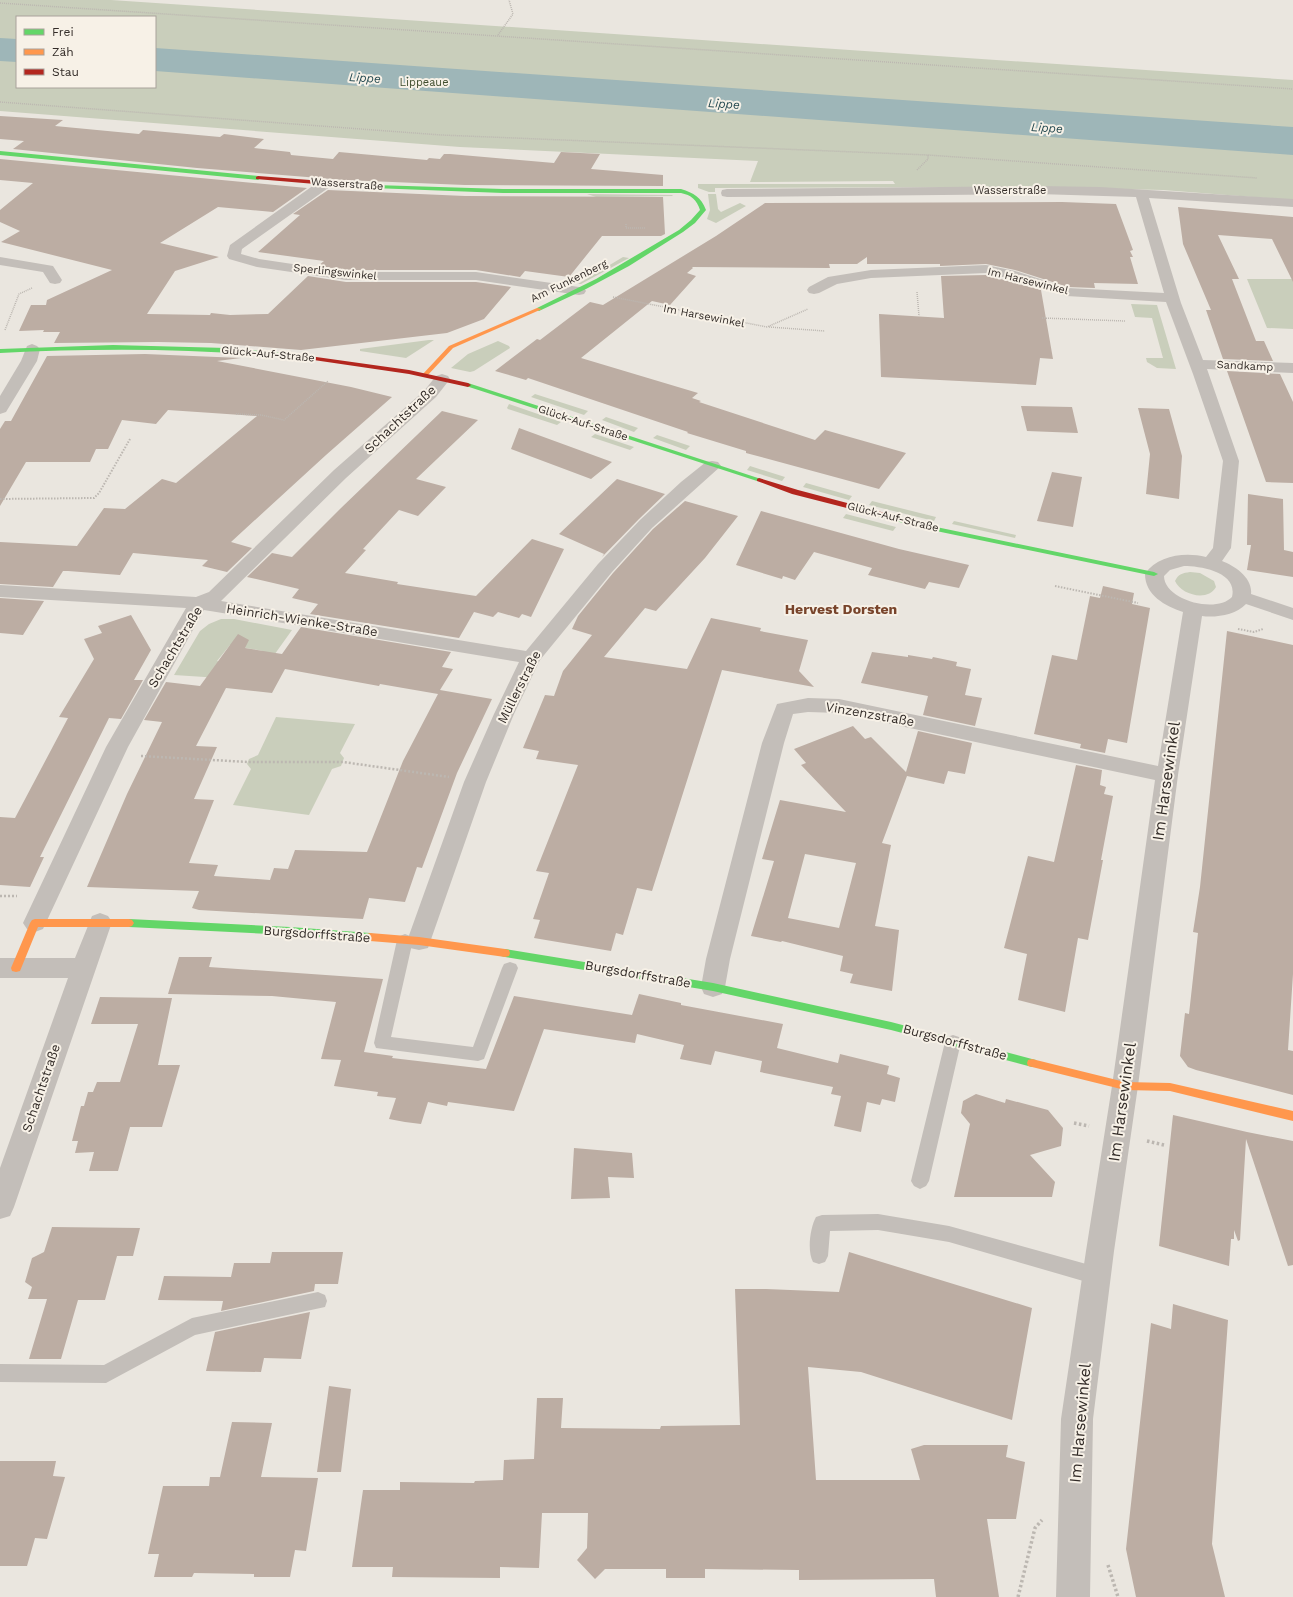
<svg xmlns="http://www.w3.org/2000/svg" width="1293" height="1597" viewBox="0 0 1293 1597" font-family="'Work Sans',sans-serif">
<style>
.green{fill:#c9cebb;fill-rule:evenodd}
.water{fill:#9eb6b8}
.building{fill:#bcada3;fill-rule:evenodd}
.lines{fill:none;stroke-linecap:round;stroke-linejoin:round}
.path-far3{stroke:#bcb7b1;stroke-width:1.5;stroke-dasharray:1 1;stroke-linecap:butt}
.path-far2{stroke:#bcb7b1;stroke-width:2;stroke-dasharray:1.5 1.5;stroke-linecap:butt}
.path-far1{stroke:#bcb7b1;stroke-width:2.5;stroke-dasharray:2 2;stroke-linecap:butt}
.path{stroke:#bcb7b1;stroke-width:3.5;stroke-dasharray:2.5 2.5;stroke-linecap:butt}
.lane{fill:#c3beb9;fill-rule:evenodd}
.street{fill:#c3beb9;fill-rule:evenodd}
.fast{fill:#63d668;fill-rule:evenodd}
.slow{fill:#ff974d;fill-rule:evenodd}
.jam{fill:#b3261e;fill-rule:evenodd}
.labels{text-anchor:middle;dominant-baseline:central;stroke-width:4;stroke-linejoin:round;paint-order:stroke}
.far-park-label{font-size:11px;fill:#404e2f;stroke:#f7f1e7}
.far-street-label{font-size:11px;fill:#332c28;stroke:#f7f1e7}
.far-water-label{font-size:12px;font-style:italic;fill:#23484f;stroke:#f7f1e7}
.street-label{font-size:13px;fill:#332c28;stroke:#f7f1e7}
.neighbourhood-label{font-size:14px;font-weight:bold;fill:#78442b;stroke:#f7f1e7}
.near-street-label{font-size:16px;fill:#332c28;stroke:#f7f1e7}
</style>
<rect width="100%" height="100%" fill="#eae6df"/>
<path class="green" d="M0,0H111L1293,80V200L1163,190L1037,187L715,188V192H709L698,188V184H895L893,181L750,182L758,161L460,147L0,111ZM17,17H155V87H17Z
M587,194L672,195L673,196L596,197Z
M708,194H716L718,209L721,212L740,203L746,206L716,223L707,219L710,210Z
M623,257L629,258L581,284H578Z
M1247,279H1293V329L1267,328Z
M1131,304L1157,305L1176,369L1157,368L1147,362L1146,358H1163L1152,318L1135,317Z
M429,340H434L406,358L360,351V349Z
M498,341L509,346L510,348L474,371L470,372L451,368L468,354Z
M535,394L588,411L584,415L531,397Z
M509,404L561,422L557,425L508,409L507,408Z
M606,417L638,428L634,432L602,420Z
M595,434L634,447L630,450L591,437Z
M657,435L690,446L686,450L653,438Z
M750,466L785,477L782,481L747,470Z
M806,483L852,496L849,500L803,487Z
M872,501L936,517L934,521L869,505Z
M846,514L896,527L893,531L843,518Z
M954,521L1016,535L1015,538L952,524Z
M1190,572L1200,573L1214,581L1216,587C1208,602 1181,595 1175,581C1178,574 1183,573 1190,572Z
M221,619H234L292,630L267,665L263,651L230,645L217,661L239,666L220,678L174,675L200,631L209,624Z
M276,717L355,724L340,753L344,758L341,766L332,769L309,815L233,805L251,769L247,764L249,759L258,755Z"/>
<path class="water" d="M0,38L17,39V62L0,61Z
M155,48L1293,127V155L155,71Z"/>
<path class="building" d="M0,116L63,120L55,126L139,134L143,130L220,137L224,134L264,139L254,148L290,152L291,155L333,159L339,152L427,160L429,158L440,159L444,154H450L554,163L561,152L600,154L591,169L663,175V186L465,185L344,180L197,168L13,149L24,141L0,139Z
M0,159L307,188L273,212L218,207L160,243L219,257L175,271L147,314L210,315L211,313L230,315L268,314L308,276L346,282H476L511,287L484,319L447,333L301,350L211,343L158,342L54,343L60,332H43L44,330L19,331L31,305H46L47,300L112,270L1,242L20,231L0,222V210L33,183L0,180Z
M328,190L465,196L663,197L665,234L661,236H602L569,277L525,271L520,277L476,270H346L318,266L324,261L258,252L300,215L293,214Z
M1062,202L1116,204L1133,250L1130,251L1133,257H1130L1138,284L1094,283L1095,288L1068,287L1015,270L986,264L940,266V264H867V257L857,264H829L830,268L692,267L693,268L687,273L696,276L670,305L652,301L581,358L698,393L692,398L701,401L699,402L815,440L825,430L906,453L879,489L746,453V451L687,433L688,432L528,378L526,380L495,371L537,339L540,340L590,302L603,305L716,236L765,203Z
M1178,207L1293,217V282L1272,239L1218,235L1239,279H1232L1256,341H1264L1273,361L1223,359L1206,310H1211L1183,244Z
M986,275L1041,290L1053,359L1040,358L1036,385L881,377L879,314L944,318L941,276Z
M145,354L241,358L217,361L351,387L392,397L326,455L231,542L252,548L227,572L202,566L208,560L133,553L120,575L68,571H63L53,587L0,584V542L77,546L104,508L125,509L162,479L176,483L257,416L168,410L156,424L122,420L108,449H96L90,462H26L0,506V429L5,421H11L47,356Z
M1227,371L1280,374L1293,402V483L1266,482Z
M1021,406L1072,407L1078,433L1027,431Z
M1138,408L1169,409L1182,456L1179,499L1146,494L1150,454Z
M442,411L478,420L416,479L446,487L418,516L399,510L363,549L366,550L345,573L398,582L397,584L476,596L532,539L564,549L531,617L522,614L519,618L498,612L493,617L474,612L459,638L310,614L318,604L292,598L299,589L247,577L272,553L292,557L341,508Z
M519,428L612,462L591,479L511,449Z
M1052,472L1082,477L1073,527L1037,521Z
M617,479L665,494L639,519L602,557L604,554L559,534Z
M1248,494L1283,499L1284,550L1293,552V577L1247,570L1251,545H1247Z
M685,501L738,516L705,558L656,611L645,608L604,657L687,669L711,618L761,628L760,631L808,640L799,671L814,687L722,670L652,891L637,888L623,935L616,933L611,951L534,938L540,920L533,919L549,873L536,871L578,765L536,759L539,751L523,748L545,695L554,696L563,671L592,635L572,629L578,616L613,573L653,529Z
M761,511L899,549L969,565L959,588L929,582L925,589L868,575L872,568L814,552L795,580L783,576L782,579L736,565Z
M1103,586L1134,593L1132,604L1150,608L1127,743L1108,739L1105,753L1080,748L1081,744L1034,734L1052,655L1077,660L1090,596L1100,598Z
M0,598L44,601L23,635L0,633Z
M131,615L151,650L134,680H143L121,719L109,718L40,857H44L30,887L0,885V817L15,818L68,718L59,717L94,659L84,639L102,633L98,626Z
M301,627L451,652L442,667L453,669L440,690L492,699L457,773L422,868L417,867L405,902L369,898L363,919L199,910L192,908L199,891L87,887L127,794L162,722L144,720L166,682L200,686L238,634L249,640L245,648L282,654ZM285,669L379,686L380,684L438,694L403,761L367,852L295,850L288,869L274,868L270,880L214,876L218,865L189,863L214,800L194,799L217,747L196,746L226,688L272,693Z
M1227,631L1293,645V974L1288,1050L1293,1051V1095L1196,1070L1188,1067L1180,1056L1185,1013L1189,1014L1198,933L1193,932L1200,887Z
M872,652L908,657V655L932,659L933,657L957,662L956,666L971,669L965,695L982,698L975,726L923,715L928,696L861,683Z
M853,726L865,739L871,737L906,772L918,731L972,743L965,774L948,771L944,784L907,776L882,843L891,845L875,926L899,930L892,991L850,983L853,974L840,971L843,956L782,941L781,942L751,936L774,861L762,859L780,800L846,812L801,765L806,763L794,749ZM805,854L856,863L839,928L788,918Z
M1076,765L1102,770L1100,785L1106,787L1104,794L1113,796L1101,860H1103L1088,940L1078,938L1065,1012L1018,1000L1027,954L1004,948L1028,856L1054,862Z
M179,957H212L209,967L383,979L364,1052L393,1056L392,1058L486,1069L514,996L632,1015L639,994L681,1003V1005L783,1024L777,1048L838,1063L840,1054L889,1066L887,1074L900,1078L895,1102L882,1099L880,1105L867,1102L861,1132L834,1126L841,1096L831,1094L833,1087L760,1072L762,1061L715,1051L711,1065L680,1059L684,1045L637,1034L635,1043L544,1029L514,1111L448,1102L447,1106L428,1102L421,1124L405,1122L389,1119L396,1098L377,1096L378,1092L334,1086L341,1060L321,1059L336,1002L272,996L168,994Z
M100,997L172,998L158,1065H180L162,1127H130L118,1171H89L94,1152L75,1153L78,1141H72L81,1106H84L88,1092H93L97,1082H120L138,1024H91Z
M976,1094L1005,1103L1006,1099L1048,1110L1063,1128L1061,1146L1030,1155L1055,1182L1052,1197H954L970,1124L961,1113L963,1101Z
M1173,1115L1247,1132L1293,1141V1265L1288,1266L1246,1139L1240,1240L1238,1241L1234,1230V1239H1231L1229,1266L1159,1246Z
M574,1148L632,1153L634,1178L608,1177L610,1198L571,1199Z
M52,1227L140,1228L133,1256H117L105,1300H78L61,1359H29L47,1299H28L32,1287L25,1282L32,1258L44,1252Z
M272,1252H343L338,1284H315L314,1291L221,1311L223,1301L158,1300L164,1276L231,1277L234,1263H270Z
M849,1252L1032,1308L1012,1420L861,1372L808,1367L816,1480H920L911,1449L924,1445H1008L1006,1457L1025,1462L1016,1519H987L999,1597H936L934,1579L799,1580V1570L705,1569V1578H666V1569H605L595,1579L577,1560L587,1548L588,1513H542L539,1568L500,1567V1578L392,1577L393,1567H352L363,1490H400V1482L474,1483L475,1481L503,1480L504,1460L534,1459L537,1398H563L561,1428L660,1429L661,1426L740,1425L735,1289H766L839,1292Z
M1173,1304L1228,1320L1212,1544L1225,1597H1136L1126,1549L1151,1323L1171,1329Z
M310,1312L301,1359L264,1358L261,1372L206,1371L215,1332Z
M329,1386L351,1389L341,1472H317Z
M232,1422L272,1423L261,1477L318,1478L306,1551L295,1550L290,1577H254V1574L194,1573L192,1577H154L159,1554H148L163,1486H209L210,1477H220Z
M0,1461H56L53,1476L65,1477L47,1539L35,1538L27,1566H0Z"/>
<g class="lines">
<path class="path-far3" d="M0,3L1293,89
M498,35L513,14L509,0
M0,102L441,135L928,155L1257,178
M917,170L928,159V155
M626,224V228H645
M917,292L919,316
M613,297L767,327L808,309
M1042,318L1125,321
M769,327L825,331
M5,330L19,294L32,288
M236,414L261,415L284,420L328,381"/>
<path class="path-far2" d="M0,499L94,498L99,493L130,439
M1055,586L1138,603
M1238,629L1254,632L1263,629"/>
<path class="path-far1" d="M141,756L248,762H343L449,777
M0,896H17"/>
<path class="path" d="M1074,1123L1089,1126
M1147,1141L1164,1145
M1108,1565L1118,1597
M1018,1597L1035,1528L1042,1520"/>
<path class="lane" d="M405,934L410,936L413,940L391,1037L473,1047L502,968L504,964L510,962L516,964L518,968L484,1059L478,1061L376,1048L374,1043L397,940L400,936Z
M953,1035L959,1037L961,1042L929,1181L926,1186L920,1189L914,1186L911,1181L945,1042L947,1037Z
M878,1214L949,1226L1097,1267L1104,1270L1106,1276L1104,1282L1097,1285L949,1242L878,1230L830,1231L828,1256L825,1262L819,1264L813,1262C807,1251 810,1228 816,1217L822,1215Z
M318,1292L325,1295L327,1301L325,1307L195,1335L106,1383L0,1382V1364L104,1365L192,1318Z"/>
<path class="street" d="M326,179L331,180L332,183L331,186L249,244L242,249L241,254L259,259L346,272H476L579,287L584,288L586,291L584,294L579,295L476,280H346L257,267L229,259L227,256L230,245L321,180Z
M1038,186L1100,187L1293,199V207L1149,198L1181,303L1203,360L1293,363V373L1207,369L1239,461L1231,548L1222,561C1235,566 1253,578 1251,594L1293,608V620L1246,604C1236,615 1215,618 1202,616L1178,775L1138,1086L1114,1251L1093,1419L1090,1597H1056L1061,1419L1086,1251L1112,1086L1155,780L839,713L808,712L793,714L784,743L730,959L725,987L722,994L713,997L704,994L701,987L706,959L762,743L777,704L808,698L839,699L1158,766L1183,612C1165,606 1145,595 1145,574C1158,555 1185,552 1206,557L1213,548L1223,461L1193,374L1166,302L1067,296L1007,278L986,273L871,278L837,284L819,293L814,294L809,293L807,290L809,287L828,277L871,270L986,265L1015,271L1068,288L1164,293L1136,197L1038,194L727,197L722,196L721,193L722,190L727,189ZM1184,566C1201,566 1238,572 1232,597C1216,614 1164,600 1164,576L1170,570Z
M0,257L53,266L62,280L60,283L55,284L50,283L43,272L0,265Z
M32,344L37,346L40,349L37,361L6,412L0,414V396L21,361L27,346Z
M442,374L448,376L450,379L436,397L346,478L221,601L526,651L598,564L640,520L681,482L706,462L712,461L718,462L721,466L652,528L612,572L540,660L514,714L486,782L428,948L419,950L410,948L407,941L464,782L494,714L519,662L204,610L128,747L43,929L35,932L27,929L23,923L106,747L186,608L0,597V585L196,597L209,592L334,470L424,391L436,376Z
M100,913L108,916L112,922L14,1207L10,1216L0,1219V1168L68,978H0V958H75L92,916Z"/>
<path class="fast" d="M0,151L258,176L261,178L258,180L0,155Z
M375,185L503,189H681C694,193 701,197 706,210L695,223L683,232L629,266L586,289L539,311L537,310V308L596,279L679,230L691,220L700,210C697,200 691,195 681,193H503L373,188V186Z
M113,345L227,348L302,355L305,357L302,359C201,348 101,348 0,353V349Z
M468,383L761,479L763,480L761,481H757L466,386L465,385Z
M879,513H882L941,528L1154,572L1158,574L1154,576L941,532L879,517Z
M129,919L290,927L370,933L373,934L375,937L373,940L370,941L290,935L129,927L126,926L124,923L126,920Z
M505,949L713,983L891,1022L1032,1059L1036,1060L1037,1063L1036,1066L1032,1067L891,1030L713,991L505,957L501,956L500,953L501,950Z"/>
<path class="slow" d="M537,308L542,309L453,348L427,376L422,375L449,346Z
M35,919H129L132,920L134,923L132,926L129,927H38L20,971L16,972L12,971L11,968L30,923L32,920Z
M370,933L419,937L505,949L509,950L510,953L509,956L505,957L419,945L370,941L367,940L365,937L367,934Z
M1032,1059L1125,1082L1170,1083L1293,1111V1121L1170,1091L1125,1090L1028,1066L1027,1063L1028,1060Z"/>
<path class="jam" d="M258,176L375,185L378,187L375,189L256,179V177Z
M302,355L409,370L468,383L471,385L468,387L409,374L300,358L299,357Z
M759,478L798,490L885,513L886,515L882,517L792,494L757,481V479Z"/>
</g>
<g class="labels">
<g class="far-park-label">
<text x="424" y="82">Lippeaue</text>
</g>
<g class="far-street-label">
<text transform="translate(347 184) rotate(4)">Wasserstraße</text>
<text x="1010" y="190">Wasserstraße</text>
<text transform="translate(335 272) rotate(6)">Sperlingswinkel</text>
<text transform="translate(569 281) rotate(-26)">Am Funkenberg</text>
<text transform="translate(1028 281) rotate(14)">Im Harsewinkel</text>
<text transform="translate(704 316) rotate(11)">Im Harsewinkel</text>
<text transform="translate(268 354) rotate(5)">Glück-Auf-Straße</text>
<text transform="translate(1245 366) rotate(3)">Sandkamp</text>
<text transform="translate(583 423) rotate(18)">Glück-Auf-Straße</text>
<text transform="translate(893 517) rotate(14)">Glück-Auf-Straße</text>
</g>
<g class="far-water-label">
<text transform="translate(365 78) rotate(4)">Lippe</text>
<text transform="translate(724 104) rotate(4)">Lippe</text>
<text transform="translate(1047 128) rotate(4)">Lippe</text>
</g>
<g class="street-label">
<text transform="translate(400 419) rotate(-43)">Schachtstraße</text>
<text transform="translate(302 620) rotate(9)">Heinrich-Wienke-Straße</text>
<text transform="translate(175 647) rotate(-59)">Schachtstraße</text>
<text transform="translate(519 687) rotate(-63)">Müllerstraße</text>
<text transform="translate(870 714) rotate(10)">Vinzenzstraße</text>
<text transform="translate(317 934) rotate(4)">Burgsdorffstraße</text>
<text transform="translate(638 974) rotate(10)">Burgsdorffstraße</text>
<text transform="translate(955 1042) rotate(15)">Burgsdorffstraße</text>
<text transform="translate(41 1088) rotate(-71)">Schachtstraße</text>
</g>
<g class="neighbourhood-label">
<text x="841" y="609">Hervest Dorsten</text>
</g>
<g class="near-street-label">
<text transform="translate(1166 781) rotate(-82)">Im Harsewinkel</text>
<text transform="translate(1122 1102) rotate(-82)">Im Harsewinkel</text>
<text transform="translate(1080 1423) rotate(-85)">Im Harsewinkel</text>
</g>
</g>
<rect x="16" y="16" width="140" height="72" fill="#f7f1e7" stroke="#a9a29b"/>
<rect x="24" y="29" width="20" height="6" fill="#63d668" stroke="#a9a29b"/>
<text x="52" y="36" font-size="12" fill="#332c28">Frei</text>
<rect x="24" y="49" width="20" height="6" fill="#ff974d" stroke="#a9a29b"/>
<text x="52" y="56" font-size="12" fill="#332c28">Zäh</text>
<rect x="24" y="69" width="20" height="6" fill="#b3261e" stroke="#a9a29b"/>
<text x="52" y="76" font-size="12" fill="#332c28">Stau</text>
</svg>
